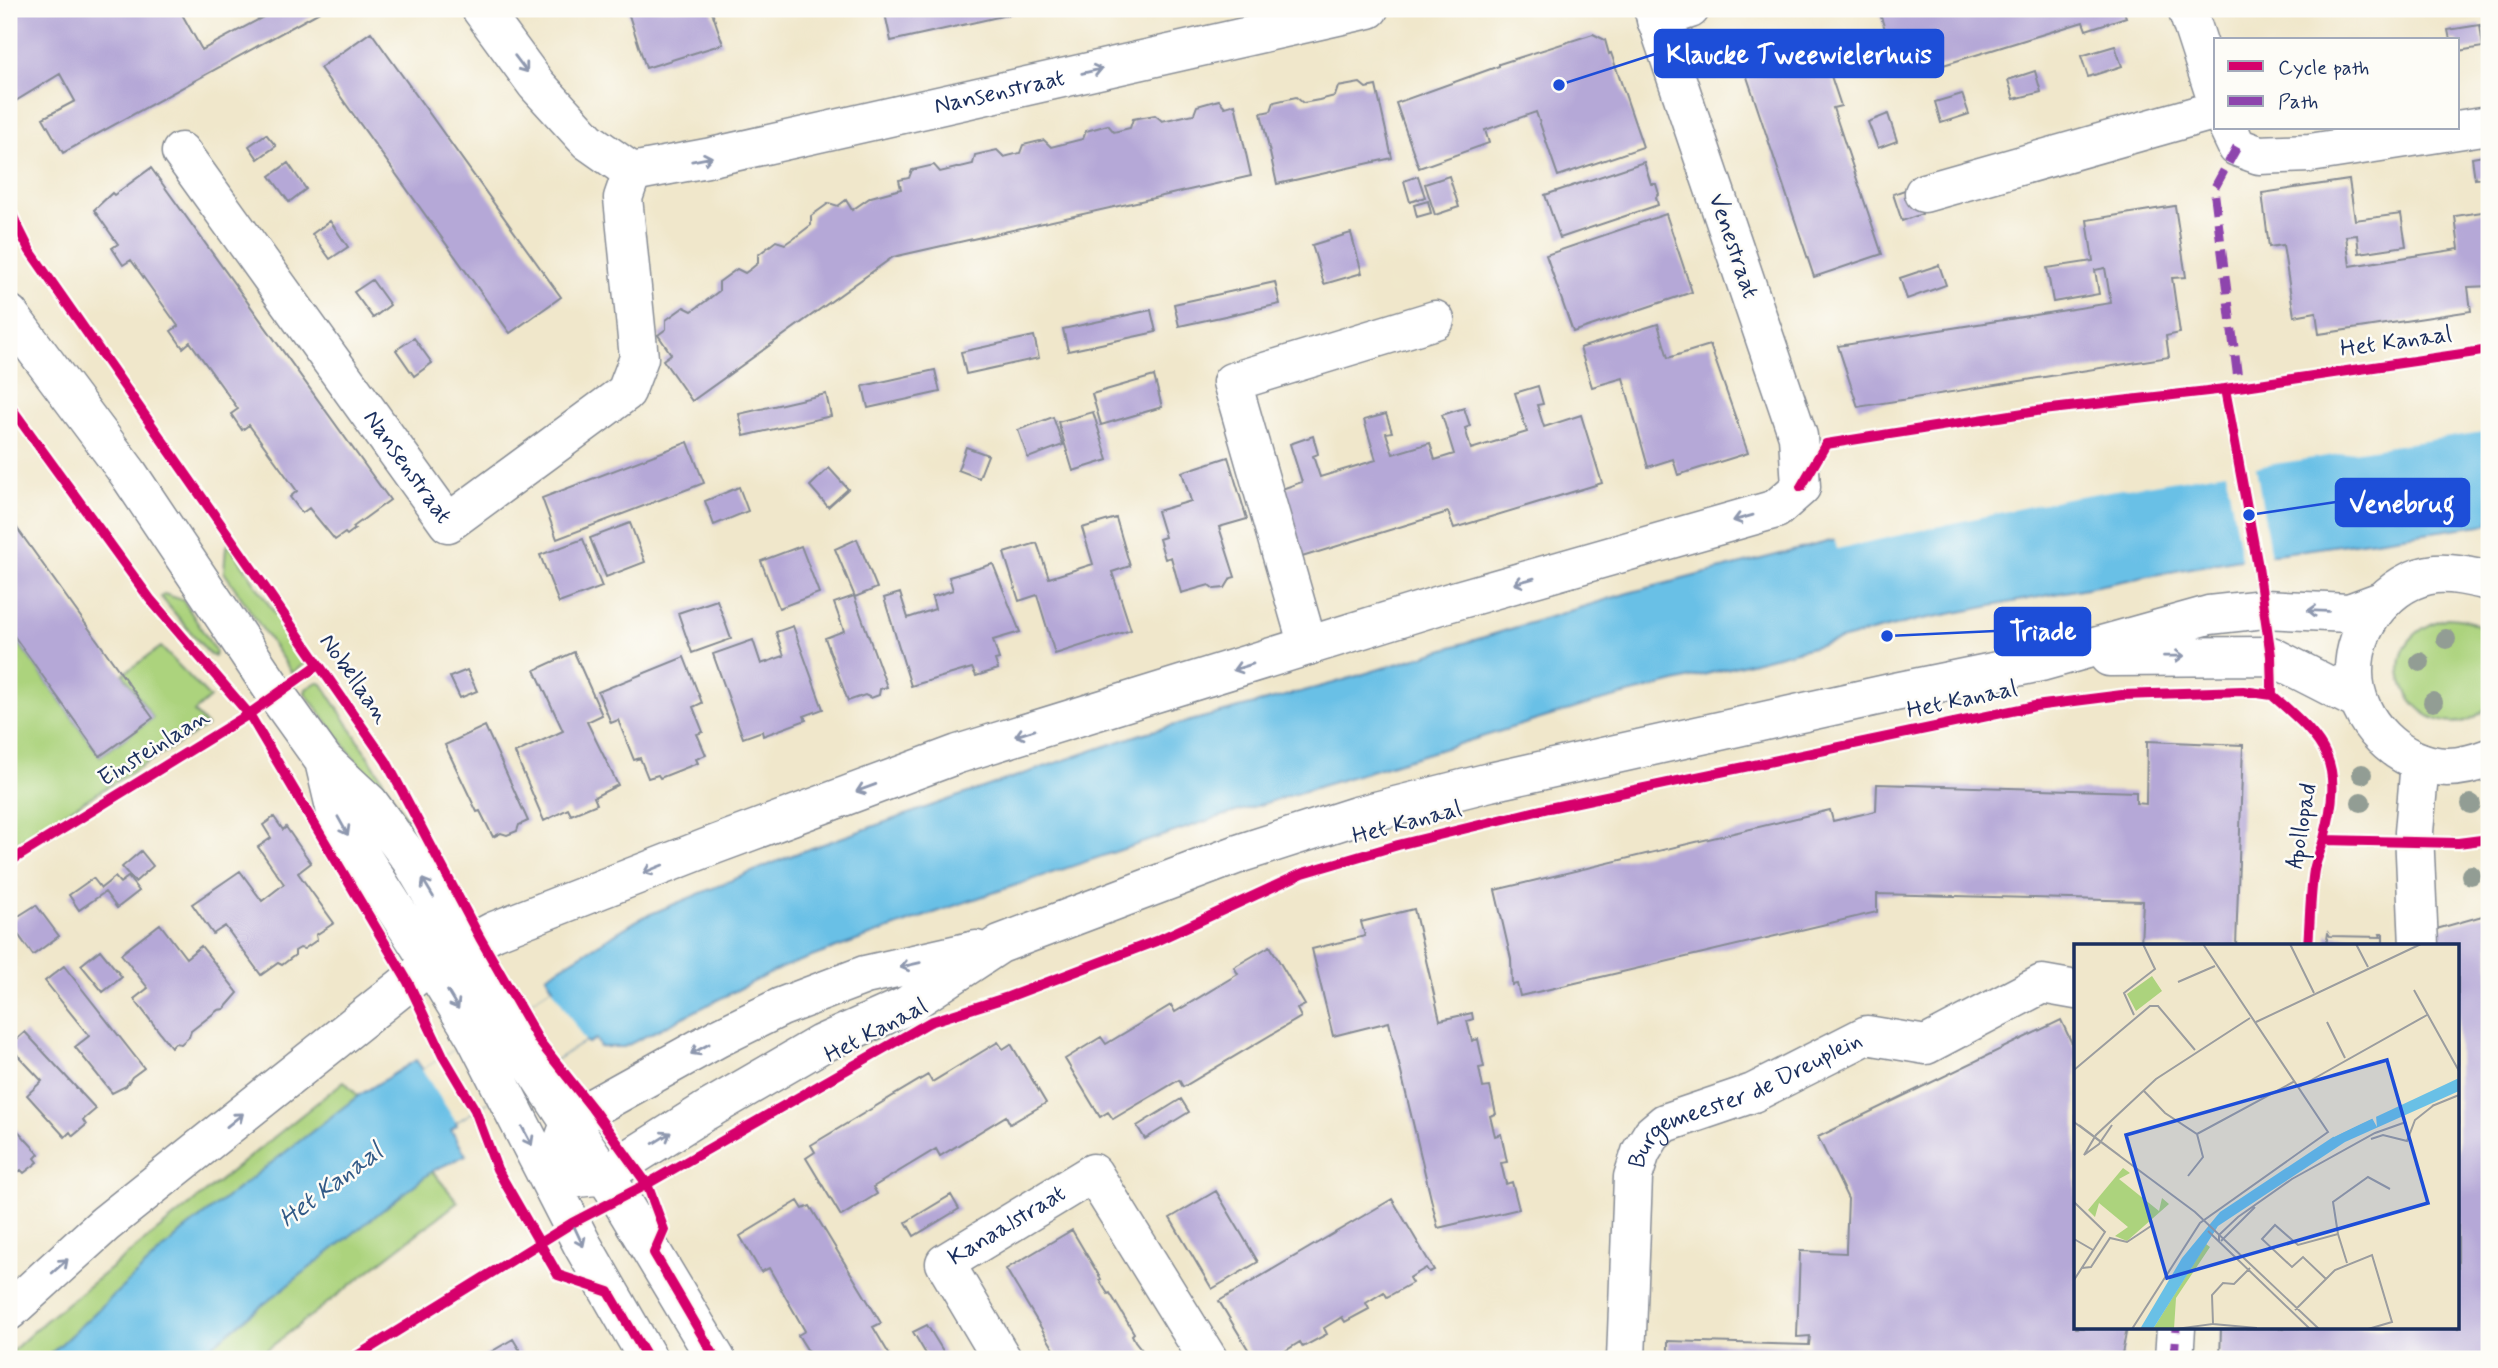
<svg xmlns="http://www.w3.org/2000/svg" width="2498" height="1368" viewBox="0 0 2498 1368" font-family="Mynerve,sans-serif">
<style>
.green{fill:#acd37d;stroke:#64816e;stroke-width:2}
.water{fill:#69c0e6;stroke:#4278a2;stroke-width:2}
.pier{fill:#f0e7cb}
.building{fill:#b5a8d7}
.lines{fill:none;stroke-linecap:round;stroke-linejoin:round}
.minor-casing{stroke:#868b94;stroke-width:41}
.major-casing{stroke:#868b94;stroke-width:41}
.minor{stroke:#fff;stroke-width:38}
.major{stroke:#fff;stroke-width:38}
.quiet{stroke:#8e44ad;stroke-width:9;stroke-dasharray:18 9;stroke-linecap:butt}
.cycleway-casing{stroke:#fdfcf7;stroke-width:15}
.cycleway{stroke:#d6006c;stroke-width:10}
.tree{fill:#929d94}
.oneway{stroke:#8d97ae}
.labels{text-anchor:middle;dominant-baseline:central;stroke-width:5;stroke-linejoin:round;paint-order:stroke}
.street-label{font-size:24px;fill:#1b2f5e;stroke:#fdfcf7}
.water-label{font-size:26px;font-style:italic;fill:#325a87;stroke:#fdfcf7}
.inset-road{fill:none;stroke:#9b9d9f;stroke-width:2}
.view{fill:#1d4ed8;fill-opacity:0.15;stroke:#1d4ed8;stroke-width:3.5}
.inset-edge{fill:none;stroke:#1b2f5e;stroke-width:3.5}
.leader{fill:none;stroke:#1d4ed8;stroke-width:2.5}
.callout-dot{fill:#1d4ed8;stroke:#fdfcf7;stroke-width:2.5}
.callout{fill:#1d4ed8;stroke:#1d4ed8;stroke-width:2.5}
.callout-label{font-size:26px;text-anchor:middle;font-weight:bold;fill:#fff}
</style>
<rect width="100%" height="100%" fill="#fdfcf7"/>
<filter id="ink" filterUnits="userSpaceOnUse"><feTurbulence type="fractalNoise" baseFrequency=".0143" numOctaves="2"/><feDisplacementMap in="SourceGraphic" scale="14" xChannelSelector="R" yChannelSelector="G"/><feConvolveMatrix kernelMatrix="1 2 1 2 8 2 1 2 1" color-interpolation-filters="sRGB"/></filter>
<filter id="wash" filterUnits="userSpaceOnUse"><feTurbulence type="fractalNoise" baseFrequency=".00686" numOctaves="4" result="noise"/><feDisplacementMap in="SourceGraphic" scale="28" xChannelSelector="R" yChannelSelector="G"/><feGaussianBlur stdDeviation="1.57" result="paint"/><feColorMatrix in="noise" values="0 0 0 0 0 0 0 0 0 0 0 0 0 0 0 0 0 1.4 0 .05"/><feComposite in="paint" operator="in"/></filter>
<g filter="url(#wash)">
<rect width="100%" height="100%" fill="#f0e7cb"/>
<path class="green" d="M229,544L307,662L292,673L224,572L226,546Z
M164,594L183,600L216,652L215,656L210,655L161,597Z
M2447,618C2464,619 2477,621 2489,634V705C2433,767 2345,648 2447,618Z
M9,629L100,756L153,718L123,674L161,647L210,698L194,712L207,726L9,847Z
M317,682L322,684C359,741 395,797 428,856L305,693L306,689Z
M344,1081L358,1096L182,1232L45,1359H9V1354L45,1321Z
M432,1171L458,1202L255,1359H198L216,1342Z"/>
<path class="water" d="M2489,424V524L2233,560L1918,620L1593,703L1213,819L948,908L781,968L624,1047H600L596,1039L588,1043L585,1041L456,1122L457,1125L451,1130L466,1155L432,1171L216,1342L198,1359H45L182,1232L358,1096L416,1060L423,1070L553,988L546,976L641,918L795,854L959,796L1141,734L1334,683L1628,593L1831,541L2113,486Z"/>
<path class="pier" d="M2489,421V431L2256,467L2271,558L2242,563L2226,472L2067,498L1837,549L1834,537L2112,482Z
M552,988L585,1041L456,1122L422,1070Z"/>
<g id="blocks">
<path class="building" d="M9,9H179L202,50L278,9H325L63,153L43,118L75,101L60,74L9,105Z
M627,9H711L723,44L646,68Z
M884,9H1029V10L891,41Z
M1885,9H2123L2126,17L2086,30L2083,22L1901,78L1879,11Z
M2480,25L2483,47L2458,51V40H2450L2448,30Z
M1816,31L1841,106L1833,108L1882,254L1814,277L1740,56Z
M371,32L561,297L510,333L320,68Z
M1593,34L1605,40L1609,54L1611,53L1643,147L1558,176L1536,112L1485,130L1489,143L1419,168L1396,103L1499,66V64Z
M2115,46L2122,66L2088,77L2081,56Z
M2035,71L2041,92L2014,99L2008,80Z
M1360,83L1366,88L1376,86L1392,158L1277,184L1261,113L1271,111L1274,102L1296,97L1303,103L1319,100L1335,96L1338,87Z
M1962,94L1969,114L1941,123L1935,102Z
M1219,100L1225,107L1235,104L1251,176L893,257L692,401L663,360L671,354L658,335L666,329V320L684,307L692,311L706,301L719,291V282L737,269L745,273L752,268L758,263V255L776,241L785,244L798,235L811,225V216L829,203L838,206L846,200L852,210L871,197L901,189L899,180L909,178L912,170L934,165L940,172L973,164L975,155L997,150L1004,157L1020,153L1023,145L1044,140L1051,147L1083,139L1086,131L1108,125L1114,132L1130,128L1133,119L1155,115L1162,121L1194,114L1197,106Z
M1888,114L1897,141L1878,148L1868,122Z
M266,134L276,146L258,159L249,146Z
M2489,155V177L2475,179L2472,158Z
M1644,162L1651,184H1656L1659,194L1656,197L1658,205L1560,238L1545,195Z
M288,163L306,189L289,202L270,176Z
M151,168L390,500L353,527L355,529L347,535L345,533L335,540L309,508L302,513L290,497L297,491L249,425L242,430L231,414L238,409L190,342L183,348L171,331L178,326L131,260L123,265L112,248L118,244L94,210L112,193L114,195Z
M1418,176L1425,197L1410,202L1404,181Z
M1449,176L1459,207L1435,215L1425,184Z
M2349,180L2355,220L2401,214L2406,246L2359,253L2357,235L2346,236L2350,266L2459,249L2455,216L2489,211V286L2468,287L2471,311L2319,334L2316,312L2294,316L2283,245L2269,247L2262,193Z
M1913,187L1922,214L1902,221L1893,194Z
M1428,201L1431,213L1417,217L1414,205Z
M2175,206L2186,277L2172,278L2180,333L2166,336L2169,357L1858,407L1838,346L2111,303L2105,268L2095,270L2099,294L2053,302L2047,268L2093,261L2087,220Z
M1666,214L1692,292L1573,332L1546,255Z
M330,221L348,247L330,259L312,234Z
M1351,233L1362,273L1324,284L1312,245Z
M1939,265L1946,285L1907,299L1900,278Z
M372,280L390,305L373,318L354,292Z
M1275,282L1280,304L1179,326L1174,304Z
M1151,310L1156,332L1068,351L1063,329Z
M1658,324L1668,358L1710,345L1748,453L1678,475L1673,459L1648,467L1623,378L1592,387L1580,348Z
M1034,336L1039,358L966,374L961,352Z
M414,338L432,363L414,376L396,350Z
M935,370L940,392L868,408L863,386Z
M1154,376L1162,407L1101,425L1092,394Z
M1538,386L1543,404L1537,405L1544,427L1581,415L1602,483L1454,528L1448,512L1302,557L1282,489L1302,482L1290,444L1313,436L1318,454L1313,456L1320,477L1376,460L1364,420L1386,414L1392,432L1386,433L1393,454L1430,443L1435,460L1454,454L1442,415L1464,408L1470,426L1465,428L1471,449L1527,432L1515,393Z
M826,394L831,416L744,436L739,414Z
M1093,412L1108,460L1073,471L1058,422Z
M1053,417L1063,445L1028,458L1018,430Z
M688,442L704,483L557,539L542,498Z
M966,447L988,455L979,478L958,470Z
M1228,457L1247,519L1219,527L1235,577L1231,578L1225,588L1214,589L1209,585L1181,593L1171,557L1165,559L1159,539L1165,537L1157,511L1191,501L1182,472Z
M829,468L848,489L828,507L810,486Z
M739,487L748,511L714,525L705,501Z
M9,517L153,718L100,756L9,629Z
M1116,518L1130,566L1112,572L1131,630L1055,654L1037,595L1019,601L1004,553L1037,543L1049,578L1093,564L1082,528Z
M630,523L645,562L606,577L590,538Z
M583,539L602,587L559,603L540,555Z
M857,539L877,588L855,597L835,549Z
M801,546L819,593L779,608L761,561Z
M993,564L1020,632L993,640L999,659L995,660L998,669L976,676L972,668L911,686L884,598L900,593L908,618L935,609L932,597L953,590L949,577Z
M854,596L887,687L880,689L879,695L871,698L865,695L848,701L825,638L844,631L834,603Z
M717,600L731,639L692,653L678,613Z
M793,626L823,709L804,716L806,720L763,736L762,731L743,738L713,654L753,640L761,664L784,656L776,632Z
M574,652L602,715L587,722L618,785L594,797L597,804L571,815L568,809L544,821L515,753L563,731L535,670Z
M684,657L702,703L693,707L703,732L697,734L706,755L696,759L698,763L660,778L658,775L648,778L640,758L634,760L618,720L611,723L598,692Z
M467,670L477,691L460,698L450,677Z
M485,726L528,821L519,825L517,831L507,835L501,833L493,837L480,811L477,812L445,745Z
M2147,741L2243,745L2236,946H2141L2143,901L1877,894V912L1520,996L1517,984L1512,985L1511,959L1495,890L1830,810L1833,821L1876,811L1877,784L2136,792V803L2146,804Z
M274,817L283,830L286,827L311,863L298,873L334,923L316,935L317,940L304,949L300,948L295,951V955L282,965L278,963L261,975L225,926L213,934L192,904L240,871L262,901L284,884L258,847L271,838L263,825Z
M141,851L153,866L135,882L122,867Z
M115,877L120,883L128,877L139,891L117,908L105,892L79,910L69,895L93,878L101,888Z
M36,905L59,936L33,955L9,922Z
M1414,909L1440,1020L1472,1013L1473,1019L1467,1021L1472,1041L1478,1039L1484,1067L1479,1068L1483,1088L1490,1087L1496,1114L1490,1116L1495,1136L1501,1134L1507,1162L1501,1163L1506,1184L1512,1182L1519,1209L1438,1228L1389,1022L1333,1036L1312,949L1365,936L1361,922Z
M2489,914V1359H2220L2221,1328H2458V946H2438L2433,930Z
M160,924L186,958L201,946L238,993L224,1009L218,1010L191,1031L189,1037L181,1044L175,1043L171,1047L134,999L148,988L121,954Z
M2328,933L2330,936L2381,937L2380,934H2383V946H2326Z
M1270,946L1305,1005L1297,1009L1301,1017L1183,1087L1179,1080L1113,1119L1108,1112L1100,1117L1065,1059L1101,1037L1106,1044L1171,1005L1175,1012L1238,974L1234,967Z
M100,950L122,977L103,992L81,965Z
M64,966L144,1068L132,1077L126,1086L112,1093L75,1047L89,1036L45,981Z
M2061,1020L2076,1052V1328H2127L2121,1359H1668V1341L1809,1345L1810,1336L1797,1337L1800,1251L1846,1253V1249L1848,1199L1818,1137Z
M25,1032L96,1109L83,1120L86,1125L73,1136L70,1132L65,1137L27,1095L42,1081L9,1046Z
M998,1042L1003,1049L1011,1044L1046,1103L1010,1124L1006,1116L940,1156L936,1149L873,1187L877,1194L841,1216L806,1158L815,1152L811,1145L928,1075L932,1082Z
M1181,1099L1189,1112L1145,1139L1137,1126Z
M9,1121L39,1154L35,1158L38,1162L24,1173L21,1170L9,1178Z
M1216,1191L1258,1262L1212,1289L1170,1218Z
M951,1195L959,1209L914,1236L906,1222Z
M1392,1199L1434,1270L1429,1272L1426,1268L1409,1278L1412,1283L1387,1297L1384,1292L1366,1303L1369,1309L1345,1322L1342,1317L1324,1328L1327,1334L1303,1347L1300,1342L1282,1353L1283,1359H1254L1219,1301Z
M798,1201L803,1209L810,1206L881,1323L873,1327L892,1359H813L798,1335L805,1331L769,1268L761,1272L740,1236Z
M1072,1230L1101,1279L1099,1280L1108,1294L1110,1293L1134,1333L1132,1335L1135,1341L1149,1359H1059L1055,1351L1006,1269Z
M927,1325L940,1346L948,1359H929L913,1332Z
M513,1339L525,1359H479Z"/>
</g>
</g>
<g filter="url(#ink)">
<use href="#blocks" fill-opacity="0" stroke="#868b94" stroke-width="2"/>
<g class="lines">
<g class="minor-casing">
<g id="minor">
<path id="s1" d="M481,9L536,84L588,141L632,172L707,158L1369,9"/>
<path d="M2187,9L2216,98"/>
<path d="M1656,20L1690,9"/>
<path d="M2228,128L2237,147L2259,155L2310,153L2489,125"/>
<path id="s2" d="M181,152L448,523L626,392L639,358L623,198L632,172"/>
<path d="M1924,193L2216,110"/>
<path d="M1308,646L1232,382L1435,320"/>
<path d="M2419,946L2414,832L2420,762"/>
<path d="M9,1311L105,1224L431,964L494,931L714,845L958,754L1440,605L1776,509L1801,487L1798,436L1653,9"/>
<path id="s3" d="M1002,1359L945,1263L1093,1173L1208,1359"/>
<path id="s4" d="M1626,1359L1633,1177L1641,1152L1652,1134L1665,1123L1753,1093L1867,1035L1926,1045L2042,984L2076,990"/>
<path d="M2174,1359L2176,1328"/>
</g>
</g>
<g class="major-casing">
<path id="major" d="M9,314L128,473L276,694L324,761L369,803L411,860L536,1071L619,1197L716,1359
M2489,581C2471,577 2455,573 2436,574C2389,579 2353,627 2354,673C2354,721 2399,766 2447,767C2462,767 2476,763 2489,758
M2109,657L2271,656L2359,701
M324,761L338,820L431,964L475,1036L583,1246L648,1359
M562,1145L570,1123L592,1108L718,1038L781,1007L865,975L976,950
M551,1181L604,1175L704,1112L821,1044L906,1006L1000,944L1241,853L1356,816L1490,782L1895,692L2041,662L2209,615L2264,609L2349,613L2384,600"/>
</g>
<use href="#minor" class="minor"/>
<use href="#major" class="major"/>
<path class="quiet" d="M2237,147L2214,189L2239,387
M2174,1359L2176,1328"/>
<g class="cycleway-casing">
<path id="cycleway" d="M9,209L30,251L386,761L480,938L539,1041L592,1108L647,1184L664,1230L654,1253L716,1359
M9,405L150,599L249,714L408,982L443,1056L475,1110L497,1169L558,1275L609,1292L648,1359
M1801,487L1826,444L2043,410L2225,389
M2272,695L2271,656L2258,567L2225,389L2489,350
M2272,695C2329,745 2344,762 2324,839C2321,850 2316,860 2314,870C2310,895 2310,921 2308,946
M2324,840L2458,843L2489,839
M9,862L249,714L318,665
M352,1359L572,1223L647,1184L930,1022L1008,997L1156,941L1303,873L1398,845L1549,808L2035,706L2122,695L2243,691L2272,695"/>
</g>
<use href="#cycleway" class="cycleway"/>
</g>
<g class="tree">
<circle cx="2446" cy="639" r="10"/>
<circle cx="2420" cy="662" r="10"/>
<circle cx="2433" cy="702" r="10"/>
<circle cx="2362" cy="774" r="10"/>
<circle cx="2361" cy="802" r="10"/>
<circle cx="2471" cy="804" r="10"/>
<circle cx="2471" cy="875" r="10"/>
</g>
<defs><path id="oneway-shaft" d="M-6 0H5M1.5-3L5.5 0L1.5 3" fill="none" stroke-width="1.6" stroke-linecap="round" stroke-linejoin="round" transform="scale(1.75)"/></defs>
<g class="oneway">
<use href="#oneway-shaft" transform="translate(521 64) rotate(53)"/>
<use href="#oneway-shaft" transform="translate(1092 71) rotate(-13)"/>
<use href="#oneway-shaft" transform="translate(702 159) rotate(-11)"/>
<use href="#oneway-shaft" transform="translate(1743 518) rotate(164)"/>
<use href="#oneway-shaft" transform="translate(1524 581) rotate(164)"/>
<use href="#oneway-shaft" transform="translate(2318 611) rotate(-178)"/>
<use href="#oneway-shaft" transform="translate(2174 656) rotate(-1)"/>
<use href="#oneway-shaft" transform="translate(1243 667) rotate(163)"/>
<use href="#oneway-shaft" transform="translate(1025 733) rotate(163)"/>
<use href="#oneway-shaft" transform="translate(866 788) rotate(160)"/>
<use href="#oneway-shaft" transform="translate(343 826) rotate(61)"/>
<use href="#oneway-shaft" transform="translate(653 869) rotate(158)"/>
<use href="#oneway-shaft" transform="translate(428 888) rotate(-121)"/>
<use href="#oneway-shaft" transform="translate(910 965) rotate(167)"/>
<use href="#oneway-shaft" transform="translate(453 1000) rotate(59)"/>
<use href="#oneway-shaft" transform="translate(700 1049) rotate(151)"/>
<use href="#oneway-shaft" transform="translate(235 1120) rotate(-39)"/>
<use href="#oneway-shaft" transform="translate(527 1136) rotate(62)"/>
<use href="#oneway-shaft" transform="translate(662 1138) rotate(-32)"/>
<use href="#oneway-shaft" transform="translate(579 1237) rotate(65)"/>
<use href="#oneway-shaft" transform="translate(60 1266) rotate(-42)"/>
</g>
</g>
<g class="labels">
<g class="street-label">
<text stroke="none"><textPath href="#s1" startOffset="600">Nansenstraat</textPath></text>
<text transform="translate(1733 246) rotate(71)">Venestraat</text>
<text transform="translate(2396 342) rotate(-8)">Het Kanaal</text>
<text stroke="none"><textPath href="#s2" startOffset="388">Nansenstraat</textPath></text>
<text transform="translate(354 679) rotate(55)">Nobellaan</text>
<text transform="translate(1962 700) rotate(-12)">Het Kanaal</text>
<text transform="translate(154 748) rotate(-32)">Einsteinlaan</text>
<text transform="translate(1407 823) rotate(-15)">Het Kanaal</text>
<text transform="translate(2302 826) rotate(-80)">Apollopad</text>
<text transform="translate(876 1031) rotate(-28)">Het Kanaal</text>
<text stroke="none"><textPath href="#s4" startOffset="326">Burgemeester de Dreuplein</textPath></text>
<text stroke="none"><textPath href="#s3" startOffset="184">Kanaalstraat</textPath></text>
</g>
<g class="water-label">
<text transform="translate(331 1186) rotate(-37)">Het Kanaal</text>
</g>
</g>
<g transform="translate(2074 944)">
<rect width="385" height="385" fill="#f0e7cb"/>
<path d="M78,32L88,47L62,67L53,50ZM49,224L56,229L45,235L85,267L88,254L95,260L53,297L41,292L54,283L25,259L21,273L14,266ZM132,300L136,303L102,354L100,385H79Z" fill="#acd37d"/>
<path d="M385,134V147L271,198L144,282L79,385H66L108,314L146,268L259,193Z" fill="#69c0e6"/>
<path d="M383,132L302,172L303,183L298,174L260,193L258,190Z" fill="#f0e7cb"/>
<path class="inset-road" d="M216,0L240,49M282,0L294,23M104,38L141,22M340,46L385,127M60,71L50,49L81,25L69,0M182,78L347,0M253,78L271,114M0,126L76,62H84L121,106M225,143L353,71M70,147L91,169L123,190L221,137M358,162L385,151M0,178L121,268L245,385M5,181L46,212M38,181L25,200L10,211L22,191L82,135L176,74M297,195L309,191L333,197L341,176L360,161M114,232L129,213L123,190M0,258L31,288L0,336M134,287L236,385M264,290L273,319M0,295L19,306M147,297L181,263M145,298V291L164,273L218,235L301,189L332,178M8,324L17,323L36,294L53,298L77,282M252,335L229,313L218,323L188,295L201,281L224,301L264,290L259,258L294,233L316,245M221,366L261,326L298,311L318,378L294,385M139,380L183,384M58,385L126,279L254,188L129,0M102,385L139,380L138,351L149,339L160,340L176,324"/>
<path class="view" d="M313,116L354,259L93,334L52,191Z"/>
<rect width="385" height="385" class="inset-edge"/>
</g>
<path class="leader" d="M1559 85L1655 54M2249 515L2336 502M1887 636L1995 631"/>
<g class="callout-dot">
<circle cx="1559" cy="85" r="7"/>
<circle cx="2249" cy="515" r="7"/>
<circle cx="1887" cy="636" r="7"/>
</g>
<g class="callout">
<rect x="1655" y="30" width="288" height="47" rx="7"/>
<rect x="2336" y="479" width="133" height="47" rx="7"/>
<rect x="1995" y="608" width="95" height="47" rx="7"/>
</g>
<g class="callout-label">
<text x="1799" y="63">Klaucke Tweewielerhuis</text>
<text x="2402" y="512">Venebrug</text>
<text x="2043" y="640">Triade</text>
</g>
<rect width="2498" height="1368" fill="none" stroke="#fdfcf7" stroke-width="35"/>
<rect x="2214" y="38" width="245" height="91" fill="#fdfcf7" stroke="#a3aaba" stroke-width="2"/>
<rect x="2228" y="61" width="35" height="10" fill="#d6006c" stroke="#a3aaba" stroke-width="2"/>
<text x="2278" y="74" font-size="21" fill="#1b2f5e">Cycle path</text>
<rect x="2228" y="96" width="35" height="10" fill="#8e44ad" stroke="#a3aaba" stroke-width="2"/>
<text x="2278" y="108" font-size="21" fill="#1b2f5e">Path</text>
</svg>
